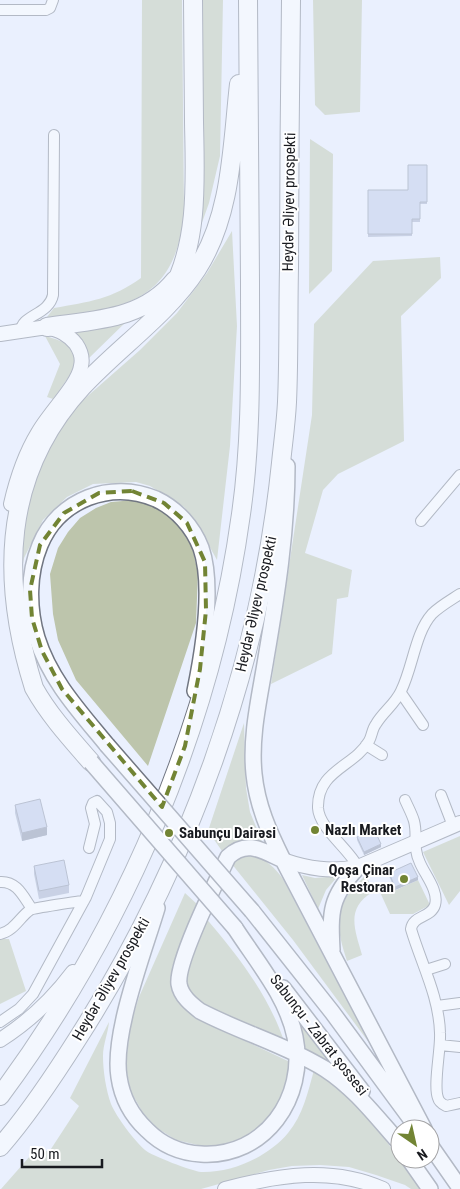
<svg xmlns="http://www.w3.org/2000/svg" width="460" height="1189" viewBox="0 0 460 1189" font-family="'Roboto Condensed',sans-serif">
<style>
.green{fill:#bdc5ac}
.lines{fill:none;stroke-linecap:round;stroke-linejoin:round}
.street-casing{stroke:#717682;stroke-width:12}
.secondary-casing{stroke:#717682;stroke-width:16}
.primary-casing{stroke:#717682;stroke-width:18}
.highway-casing{stroke:#717682;stroke-width:20}
.street{stroke:#fff;stroke-width:10}
.secondary{stroke:#fff;stroke-width:14}
.primary{stroke:#fff;stroke-width:15}
.highway{stroke:#fff;stroke-width:18}
.primary-bridge-casing{stroke:#717682;stroke-width:18;stroke-linecap:butt}
.primary-bridge{stroke:#fff;stroke-width:15}
.wall{fill:#a2acc7}
.shaded-wall{fill:#848ca2}
.building{fill:#bcc8e7;stroke:#848ca2}
.marked{fill:none;stroke:#728434;stroke-width:4;stroke-dasharray:10 6;stroke-linejoin:round}
.poi-dot{fill:#728434;stroke:#fff;stroke-width:2}
.labels{text-anchor:middle;dominant-baseline:central;stroke-width:4;stroke-linejoin:round;paint-order:stroke}
.street-label{font-size:15px;fill:#181a1f;stroke:#fff}
.poi-label{font-size:15px;font-weight:bold;fill:#181a1f;stroke:#fff;text-anchor:start}
</style>
<rect width="100%" height="100%" fill="#eaf0fe"/>
<path class="green" d="M142,0H182L184,211C176,306 121,307 43,322L54,308C89,302 112,299 141,278Z
M202,0H223L220,156L209,203L199,231Z
M313,0H362L360,112L325,115L315,105Z
M310,139L333,154L332,271L309,294Z
M232,231L237,326L230,446L217,560L202,533L184,507L150,486L136,482L93,484L67,497L43,520L24,558L18,593L16,536L45,454L74,408L140,350L177,313L207,273Z
M440,257L441,278L401,316L404,441L338,474L323,490L305,553L352,570L348,597L337,599L332,654L271,684L312,415L314,324L373,261Z
M130,318L87,360C88,347 82,336 71,330Z
M45,336C94,348 73,371 53,399L47,397L60,364Z
M134,500L155,506L178,523L192,547L198,573L196,623L148,766L76,680L58,640L53,614L50,574L58,548L68,532L80,518L96,508L111,502Z
M244,723L246,788L250,812L263,844C247,835 236,841 222,851L208,831Z
M460,836V891L449,905L423,852Z
M246,856C263,856 273,865 283,879L370,1044L293,940L231,863L238,858Z
M302,875L315,878L338,876L326,890L318,909Z
M366,875L373,892C345,908 355,930 362,955L347,961C334,921 334,905 366,875Z
M418,880L430,905L413,914H390L379,890L392,883L396,890Z
M185,893L198,905L172,967L173,986L182,1002L195,1017L290,1062L287,1087L268,1121L248,1136L222,1147L202,1146L176,1140L157,1128L143,1113L131,1092L127,1073V1053L131,1023L139,997Z
M205,917C238,956 269,995 285,1044L203,1004C197,999 191,993 188,986C180,968 199,935 205,917Z
M0,939H9L26,991L0,1004Z
M297,1018L334,1067L305,1052Z
M109,1022C108,1033 103,1045 103,1056C103,1071 106,1090 111,1104C117,1118 134,1140 145,1150C152,1156 192,1171 201,1172C232,1173 268,1157 288,1133C303,1115 308,1092 314,1070L350,1098L380,1132L420,1189H411L405,1185L376,1175L349,1167L320,1165L292,1166L269,1170L201,1189H1L38,1147L49,1152L79,1106L70,1098Z"/>
<g class="lines">
<g class="street-casing">
<path id="street" d="M0,10H46L50,8L53,0
M21,331C21,315 49,315 53,295L54,135
M421,521L460,475
M401,693L423,725
M366,745L382,755
M441,795L453,826
M405,800C408,807 412,814 414,821C418,836 412,846 420,863C425,875 439,891 435,905C431,918 413,915 411,929C421,963 439,996 440,1033C441,1049 433,1085 438,1098C439,1102 442,1104 446,1106L460,1103
M358,867C349,849 319,828 318,808C317,770 354,767 369,741C372,736 372,729 376,724C383,712 395,704 401,691C413,667 415,633 432,614C440,606 451,600 460,594
M0,882C17,881 23,896 32,909
M0,934C14,931 20,917 30,910C33,908 80,901 84,901
M426,970L445,964
M437,1006L460,1003
M0,1022L19,1009L33,994L86,897L110,839V823L107,812L97,801L93,803L91,808L95,824L89,848
M440,1045L460,1047"/>
</g>
<g class="secondary-casing">
<path id="secondary" d="M0,334L47,327C59,330 68,334 76,344C80,350 83,358 81,366C79,384 48,414 38,433C24,456 17,478 11,504
M283,860C309,869 331,872 358,867L460,823
M0,1040C30,1021 52,1000 73,972
M225,1189C278,1175 332,1166 383,1189"/>
</g>
<g class="primary-casing">
<path id="primary" d="M287,466C287,530 277,594 266,658C260,696 250,735 254,774C257,805 269,832 283,860L424,1129
M107,745C80,712 50,680 37,638C28,608 28,574 40,545C59,499 111,480 156,499C177,509 193,527 201,548C214,586 203,652 195,691
M283,860C263,851 247,839 228,857C217,880 176,962 179,984C181,996 191,1004 200,1011C240,1032 286,1045 325,1069C353,1087 374,1114 396,1139
M157,908C144,952 112,1034 119,1077C122,1098 132,1116 147,1130C162,1145 180,1153 201,1154C265,1158 307,1097 295,1037C287,997 257,962 235,928
M252,911L332,1012L410,1118
M332,950C330,911 330,897 358,867
M283,988L362,1091
M430,1145L460,1188
M409,1159L430,1189"/>
</g>
<g class="highway-casing">
<path id="highway" d="M172,291C199,239 195,179 194,122C194,82 193,41 193,0
M47,327C94,320 143,320 175,280
M91,762C71,739 49,715 34,688C0,580 2,474 82,387C119,347 167,315 197,269C232,215 232,146 239,84
M0,1096C126,926 212,724 241,514C252,438 250,360 250,283C249,189 249,94 248,0
M0,1147C29,1114 54,1076 78,1038C188,866 260,667 281,463C283,443 286,423 287,402C289,358 288,313 289,268C289,179 290,89 291,0"/>
</g>
<use href="#street" class="street"/>
<use href="#secondary" class="secondary"/>
<use href="#primary" class="primary"/>
<use href="#highway" class="highway"/>
<g class="primary-bridge-casing">
<path id="primary-bridge" d="M107,745L252,911
M91,762L235,928"/>
</g>
<use href="#primary-bridge" class="primary-bridge"/>
</g>
<path class="wall" d="M427,165V204H420V222H412V236L368,237V190H408Z
M15,805L47,835L22,841L15,813Z
M357,837L381,847L364,855L357,840Z
M34,866L69,885V893L39,899L34,874Z
M389,873L418,880L395,890L389,876Z"/>
<path class="shaded-wall" d="M47,827V835L22,841V833Z
M381,844V847L364,855V852Z
M418,877V880L395,890V887Z"/>
<path class="building" d="M408,165H427V202H420V219H412V234H368V190H408Z
M40,799L47,827L22,833L15,805Z
M374,829L381,844L364,852L357,837Z
M64,860L69,885L39,891L34,866Z
M411,863L418,877L395,887L389,873Z"/>
<path d="M0 0H460V1189H0ZM132,491L164,503L187,523L205,562L206,610L200,669L185,746L162,807L62,689L42,651L32,618L30,590L40,545L64,513L99,493Z" fill="#eaf0fe" fill-opacity=".55" fill-rule="evenodd"/>
<path class="marked" d="M132,491L164,503L187,523L205,562L206,610L200,669L185,746L162,807L62,689L42,651L32,618L30,590L40,545L64,513L99,493Z"/>
<g class="poi-dot">
<circle cx="315" cy="830" r="5"/>
<circle cx="169" cy="833" r="5"/>
<circle cx="404" cy="879" r="5"/>
</g>
<g class="labels">
<g class="street-label">
<text transform="translate(289 202) rotate(-89)">Heydər Əliyev prospekti</text>
<text transform="translate(256 604) rotate(-77)">Heydər Əliyev prospekti</text>
<text transform="translate(111 979) rotate(-60)">Heydər Əliyev prospekti</text>
<text transform="translate(319 1035) rotate(52)">Sabunçu - Zabrat şossesi</text>
</g>
<g class="poi-label">
<text x="325" y="830">Nazlı Market</text>
<text x="179" y="833">Sabunçu Dairəsi</text>
<text x="394" y="870" text-anchor="end">Qoşa Çinar<tspan x="394" dy="17">Restoran</tspan></text>
</g>
</g>
<g transform="translate(415 1144) rotate(146)"><circle r="24" fill="#ffffff" stroke="#a3a3a5"/>
<path d="M0-4L9 19L0 12L-9 19Z" fill="#728434"/>
<text y="-8" font-size="14" font-weight="bold" text-anchor="middle" fill="#181a1f">N</text>
</g>
<path d="M22 1159v8h80v-8" fill="none" stroke="#181a1f" stroke-width="2.5"/>
<text x="30" y="1159" font-size="15" fill="#181a1f" stroke="#ffffff" stroke-width="4" paint-order="stroke">50 m</text>
</svg>
